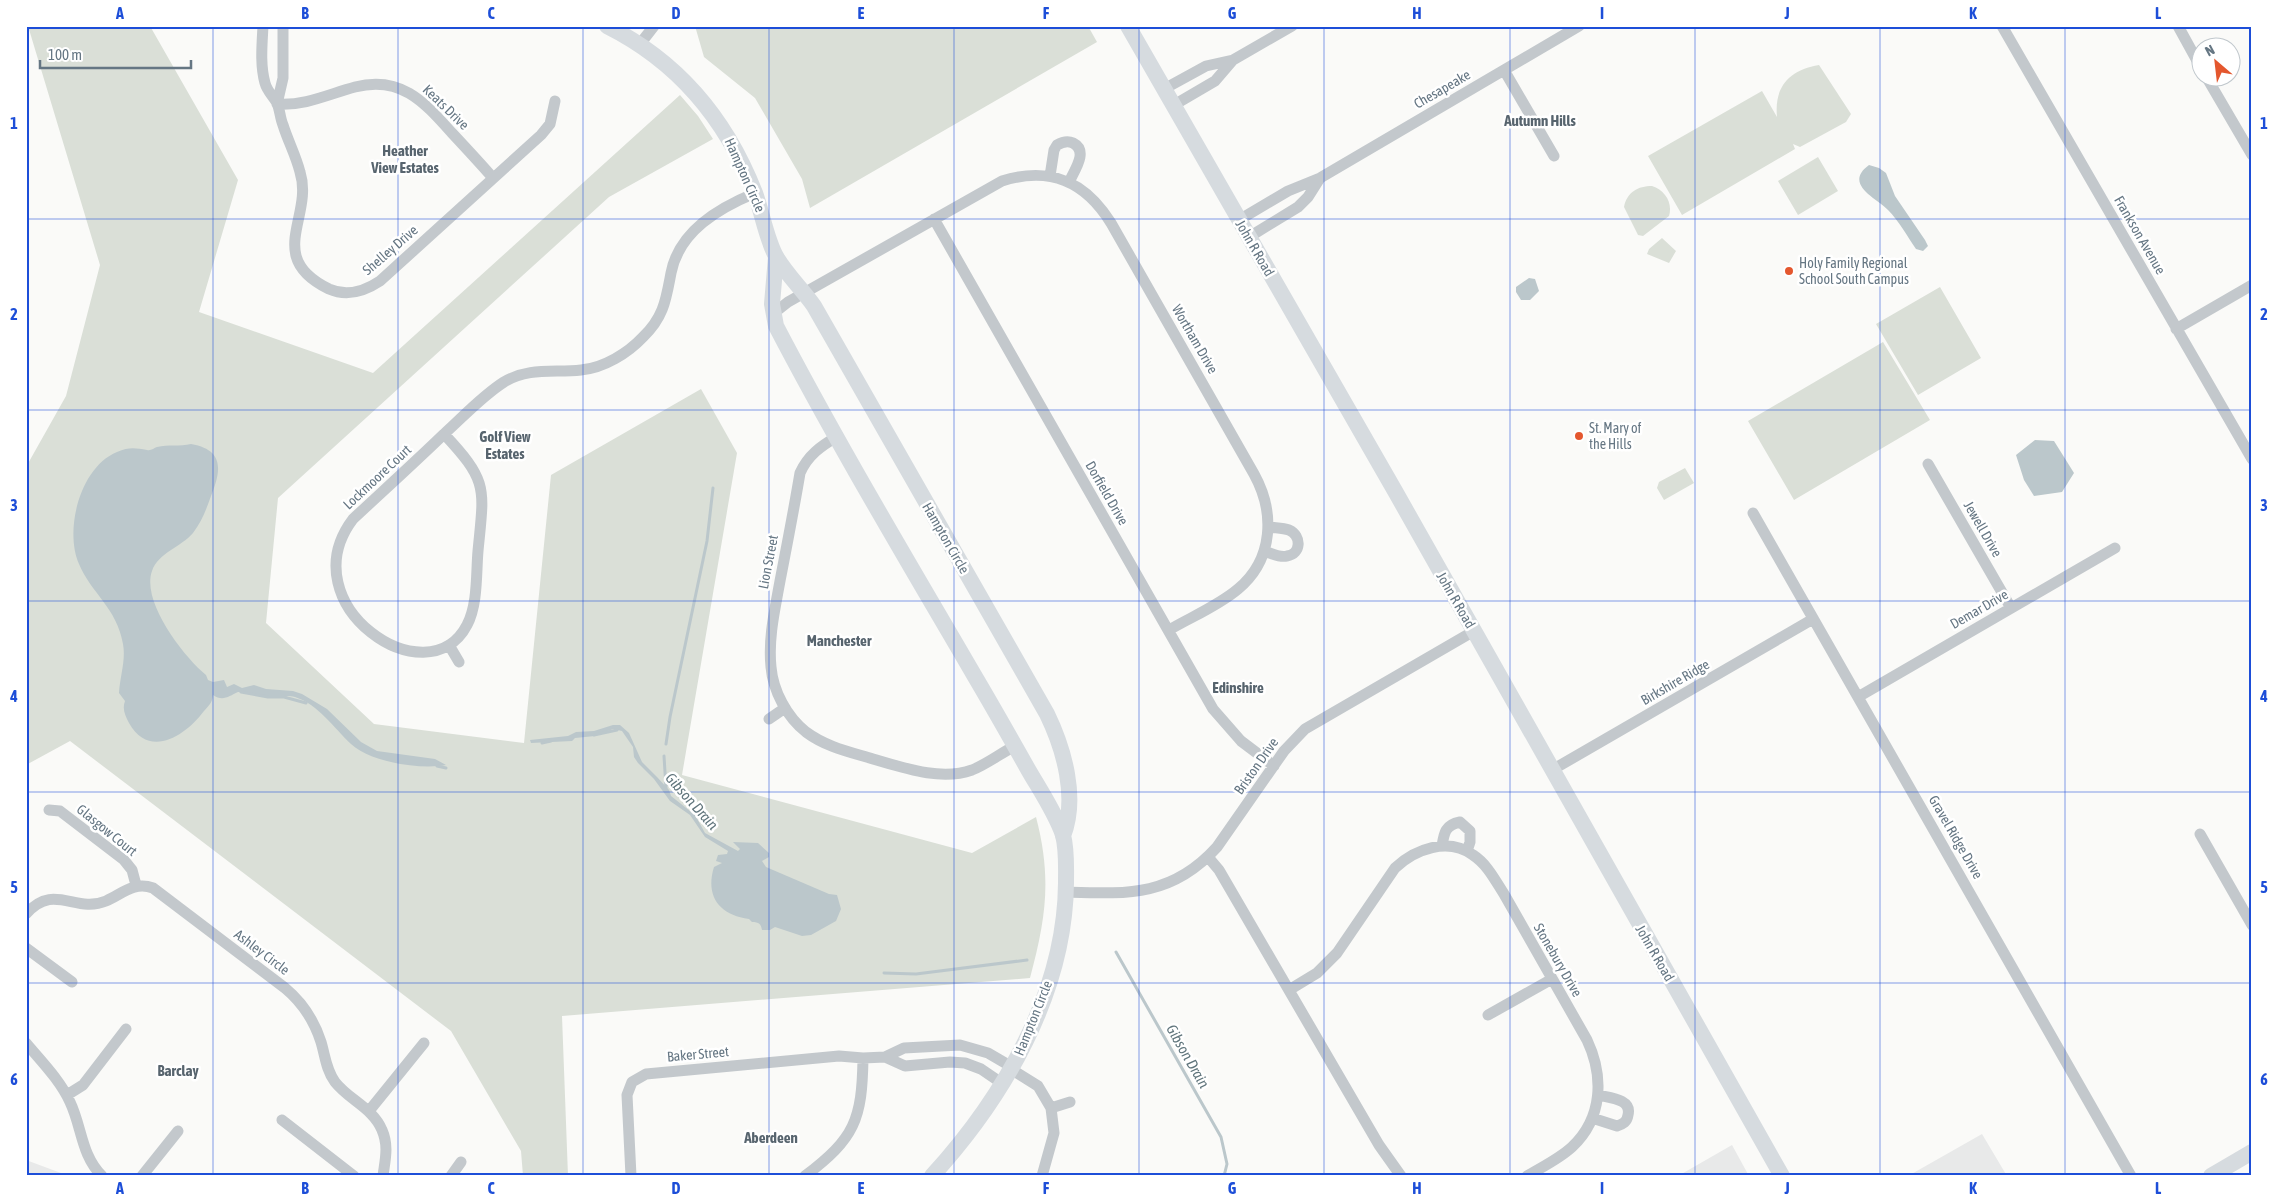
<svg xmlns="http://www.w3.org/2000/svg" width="2278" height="1202" viewBox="0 0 2278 1202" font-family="'Asap Condensed',sans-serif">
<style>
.built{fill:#e8e9e9}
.green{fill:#dadfd7}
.water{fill:#bbc7cb}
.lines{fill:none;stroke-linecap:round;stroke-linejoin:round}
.stream{stroke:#bbc7cb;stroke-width:3}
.street{stroke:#c3c8cc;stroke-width:11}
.secondary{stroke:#d6dbdf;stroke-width:16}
.grid{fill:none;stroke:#1d4ed8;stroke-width:1;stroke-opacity:0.55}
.poi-dot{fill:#e4572e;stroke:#fff;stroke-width:2}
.labels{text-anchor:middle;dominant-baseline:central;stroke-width:5;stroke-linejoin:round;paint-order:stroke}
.street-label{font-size:14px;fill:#657683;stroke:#fff}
.poi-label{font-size:14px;fill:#657683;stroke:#fff;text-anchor:start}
.neighbourhood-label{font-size:15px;font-weight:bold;fill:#57646e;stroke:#fff}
.water-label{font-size:15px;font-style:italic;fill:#60757c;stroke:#fff}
.neatline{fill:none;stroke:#1d4ed8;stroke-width:2}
.grid-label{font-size:16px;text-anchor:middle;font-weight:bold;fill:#1d4ed8}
</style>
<rect width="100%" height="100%" fill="#fafaf8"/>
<path class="built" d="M1982,1134L2007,1176H1908Z
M1732,1145L1749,1176H1678Z
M26,1160L69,1176H26Z"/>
<path class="green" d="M28,26H150L238,180L199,312L373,373L680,95L698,116L713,139L609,197L278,498L266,623L374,724L524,743L551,475L701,389L737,453L682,775L972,853L1036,817C1052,878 1046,918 1030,978L562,1016L568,1176H523L521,1151L451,1031L70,741L26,765V467L66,396L100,265Z
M695,26H1088L1097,42L810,208L802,179L755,98L704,57Z
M1819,65L1851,114L1846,122L1800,147L1793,144L1795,149L1682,215L1648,156L1762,91L1777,117C1774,86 1790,70 1819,65Z
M1818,157L1838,191L1798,215L1778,181Z
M1652,186C1665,190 1673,203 1669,216L1643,236L1638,235L1624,207C1627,192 1638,186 1652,186Z
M1662,238L1676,251L1669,263L1647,254L1649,249Z
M1940,287L1981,358L1918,395L1876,324Z
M1883,342L1930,420L1794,500L1748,421Z
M1685,468L1694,483L1664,500L1657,488L1659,482Z"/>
<path class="water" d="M1869,165L1879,168L1886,173L1895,196L1925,240L1928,246L1923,251L1916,249C1907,236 1899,221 1888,210C1876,198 1843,184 1869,165Z
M1529,278L1535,279L1539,291L1530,300H1521L1516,292V287Z
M2035,440L2054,441L2074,473L2062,492L2034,496L2024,480L2016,455Z
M191,444C225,450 221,471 211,496C206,510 202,521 193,533C181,547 158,553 152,571C141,602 184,657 206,675L208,680L213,682L224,680L227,687L234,684L242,688L254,685L266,689L293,691L302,694L327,709L361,742L377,751L435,759L446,765C420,770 370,762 351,744C333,727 319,705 295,697C287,695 276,697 268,697C258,696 248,692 238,692C229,696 223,702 213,695C212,703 210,704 204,711C186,735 150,760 129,723C125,715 122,709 125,701L119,693C120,676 126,660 123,644C117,608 91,593 79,564C64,530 80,467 117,452C129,447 135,448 147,450C151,451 154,448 157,447C168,444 180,447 191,444Z
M613,725H620L629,733L642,762L657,777L669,790L671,796L695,815L705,833L738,851L740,849L733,842L758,843L769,853V857L762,861L766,867L829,894L837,895L841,909L836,921L811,935L802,936L775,927L770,930H762C761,924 759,922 752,922L749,919C719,915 705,896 714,867L722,863L716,861L718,855L727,854L728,851L705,837L690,815L670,801L654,779L638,763L634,757L633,747L622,731L613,729L595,736L575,738L572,741L531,743L530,740L568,736L576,732L594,731Z"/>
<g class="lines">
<path class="stream" d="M241,692L268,697H284L306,703
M594,735L617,730
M542,743L551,741
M666,744L670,717L707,541L713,488
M664,756L666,788
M437,766L446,768
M1116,952L1221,1137L1227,1164L1224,1176
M884,973L916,974L1027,960"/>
<path class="street" d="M263,26C262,45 260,65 265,83C267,91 273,96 277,103C280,110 280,118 283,125C288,141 296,156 300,172C314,217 264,257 329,289C347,297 365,291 380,281L541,135L550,124L555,101
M2002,26L2252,459
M2178,26L2200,66
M640,44L654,26
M1504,70L1554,156
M2207,78L2252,155
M1164,89L1206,66L1233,60L1292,26
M277,104C305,106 329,94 355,87C401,75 424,102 452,133C466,148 480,163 493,178
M277,104L283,78V26
M1174,105L1215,81L1233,60
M1050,176L1054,150L1057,145C1062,142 1067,140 1073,143C1089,151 1074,171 1069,182
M934,219L1213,709L1241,741L1274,766
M1239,220L1288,191L1320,178L1579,26
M1249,237L1298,207L1308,197L1320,178
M774,313L788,302L1002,181C1050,166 1085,181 1111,223L1254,474C1275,512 1274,559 1238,589C1218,606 1191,617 1169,630
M2176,329L2252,285
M444,434C489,482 484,488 478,551C476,574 478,604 467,625C428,700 288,605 353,519C383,491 414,463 444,434C463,417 482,396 504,382C529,367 554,373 581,370C604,368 628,353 643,337C664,317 666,299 671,273C679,231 719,208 755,193
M838,436C821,446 808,455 800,473C794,509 787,545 780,581C775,609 768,638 771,667C773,691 787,717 806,732C826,747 850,752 873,759C904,768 941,781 972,770C987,764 1001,753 1015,746
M1928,464L2011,608
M1753,513L2131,1176
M1264,551C1271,553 1279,558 1287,556C1301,554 1302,536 1289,530C1283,528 1275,528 1269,527
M449,645L459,662
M1858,697L2115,548
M769,719L785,708
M1552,770L1813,619
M49,810L60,811L124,860L132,870L136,885
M2200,834L2252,925
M1442,846C1444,833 1445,825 1460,822L1470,831V842L1467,851
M1208,857L1219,870L1379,1145L1401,1176
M1066,892C1127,894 1172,897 1217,847L1284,751L1305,729L1474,631
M26,914C54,882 75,914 106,901C122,894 134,881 153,888L285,988C303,1003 314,1020 321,1042C325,1055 326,1070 335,1082C349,1100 373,1108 382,1130C389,1146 385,1160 383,1176
M26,948L72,982
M1289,990L1317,973L1337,953L1395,868C1415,849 1448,837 1473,855C1487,864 1495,880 1504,894L1587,1040C1604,1076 1603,1118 1572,1147C1559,1159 1542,1167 1527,1176
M1488,1015L1552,979
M26,1043C41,1061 60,1080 70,1102C82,1127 81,1155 102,1176
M885,1057L905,1066L950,1062L965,1063L981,1069L1003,1084
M1011,1069L1038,1086L1051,1108L1054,1133L1042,1176
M67,1095L83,1085L126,1029
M1051,1108L1070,1102
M369,1111L424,1043
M1592,1118L1617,1126C1623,1124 1627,1122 1628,1115C1632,1099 1610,1098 1598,1095
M282,1120L354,1176
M142,1176L178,1131
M451,1176L461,1162
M631,1176L627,1095L632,1082L646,1074L839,1056L863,1058L885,1057L904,1048L960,1045L988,1053L1012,1067
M805,1176C855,1138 862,1120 863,1058"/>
<path class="secondary" d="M607,26C679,62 726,119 755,193C762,212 767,242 777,258C787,275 803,290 814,306L1047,714C1064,749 1078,798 1063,836
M1128,26L1395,491L1782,1176
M776,257L772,304L776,326C837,443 907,560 974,675C993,707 1011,739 1029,771C1040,790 1056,814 1063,835C1067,850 1066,868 1066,883C1065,993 1004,1097 932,1176
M2211,1176L2252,1152"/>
</g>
<path class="grid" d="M213,26V1176M398,26V1176M583,26V1176M769,26V1176M954,26V1176M1139,26V1176M1324,26V1176M1510,26V1176M1695,26V1176M1880,26V1176M2065,26V1176M26,219H2252M26,410H2252M26,601H2252M26,792H2252M26,983H2252"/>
<g class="poi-dot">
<circle cx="1789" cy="271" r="5"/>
<circle cx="1579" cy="436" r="5"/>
</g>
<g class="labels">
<g class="street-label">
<text transform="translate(1442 89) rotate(-30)">Chesapeake</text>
<text transform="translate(446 107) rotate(44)">Keats Drive</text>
<text transform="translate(745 175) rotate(66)">Hampton Circle</text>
<text transform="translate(2140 235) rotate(60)">Frankson Avenue</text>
<text transform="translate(1255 248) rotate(60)">John R Road</text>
<text transform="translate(390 250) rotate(-41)">Shelley Drive</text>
<text transform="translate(1195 339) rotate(60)">Wortham Drive</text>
<text transform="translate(377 477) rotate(-43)">Lockmoore Court</text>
<text transform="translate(1107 493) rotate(60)">Dorfield Drive</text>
<text transform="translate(1983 529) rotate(60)">Jewell Drive</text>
<text transform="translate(946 538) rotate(60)">Hampton Circle</text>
<text transform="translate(768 562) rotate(-79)">Lion Street</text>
<text transform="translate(1456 600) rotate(60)">John R Road</text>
<text transform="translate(1979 609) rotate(-30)">Demar Drive</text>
<text transform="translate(1675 682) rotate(-30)">Birkshire Ridge</text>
<text transform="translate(1256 766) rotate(-55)">Briston Drive</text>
<text transform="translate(107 830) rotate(39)">Glasgow Court</text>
<text transform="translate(1956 837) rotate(60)">Gravel Ridge Drive</text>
<text transform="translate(262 952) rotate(37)">Ashley Circle</text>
<text transform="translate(1655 953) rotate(60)">John R Road</text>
<text transform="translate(1558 960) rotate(60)">Stonebury Drive</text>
<text transform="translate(1033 1018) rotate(-68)">Hampton Circle</text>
<text transform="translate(698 1054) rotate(-5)">Baker Street</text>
</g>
<g class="poi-label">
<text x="1799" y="263">Holy Family Regional<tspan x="1799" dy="16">School South Campus</tspan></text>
<text x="1589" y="428">St. Mary of<tspan x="1589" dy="16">the Hills</tspan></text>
</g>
<g class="neighbourhood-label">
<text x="1540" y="120">Autumn Hills</text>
<text x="405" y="150">Heather<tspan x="405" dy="17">View Estates</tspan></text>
<text x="505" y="436">Golf View<tspan x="505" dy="17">Estates</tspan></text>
<text x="839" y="640">Manchester</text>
<text x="1238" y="687">Edinshire</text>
<text x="178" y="1070">Barclay</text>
<text x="771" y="1137">Aberdeen</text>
</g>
<g class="water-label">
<text transform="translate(692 801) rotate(48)">Gibson Drain</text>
<text transform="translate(1188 1056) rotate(60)">Gibson Drain</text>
</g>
</g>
<rect width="2278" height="1202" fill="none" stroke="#ffffff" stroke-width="55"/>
<g transform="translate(2216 62) rotate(332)"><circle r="24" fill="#ffffff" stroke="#c1c8cd"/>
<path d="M0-4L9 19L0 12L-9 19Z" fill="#e4572e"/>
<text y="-8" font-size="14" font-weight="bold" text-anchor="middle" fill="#657683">N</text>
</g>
<path d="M40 60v8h151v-8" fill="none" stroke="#657683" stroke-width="2.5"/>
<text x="48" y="60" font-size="15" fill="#657683" stroke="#ffffff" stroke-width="4" paint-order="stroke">100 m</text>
<rect x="28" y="28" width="2222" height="1146" class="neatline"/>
<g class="grid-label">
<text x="120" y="19">A</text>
<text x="305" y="19">B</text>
<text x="491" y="19">C</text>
<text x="676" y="19">D</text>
<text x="861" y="19">E</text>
<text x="1046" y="19">F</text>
<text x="1232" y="19">G</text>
<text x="1417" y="19">H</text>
<text x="1602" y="19">I</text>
<text x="1787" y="19">J</text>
<text x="1973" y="19">K</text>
<text x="2158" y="19">L</text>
<text x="14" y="129">1</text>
<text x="2264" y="129">1</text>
<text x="14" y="320">2</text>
<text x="2264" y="320">2</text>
<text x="14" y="511">3</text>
<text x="2264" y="511">3</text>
<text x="14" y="702">4</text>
<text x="2264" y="702">4</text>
<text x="14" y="893">5</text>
<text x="2264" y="893">5</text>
<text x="14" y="1085">6</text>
<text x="2264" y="1085">6</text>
<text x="120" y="1194">A</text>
<text x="305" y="1194">B</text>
<text x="491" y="1194">C</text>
<text x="676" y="1194">D</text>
<text x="861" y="1194">E</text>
<text x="1046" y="1194">F</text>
<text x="1232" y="1194">G</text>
<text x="1417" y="1194">H</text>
<text x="1602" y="1194">I</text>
<text x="1787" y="1194">J</text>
<text x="1973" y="1194">K</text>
<text x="2158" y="1194">L</text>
</g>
</svg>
